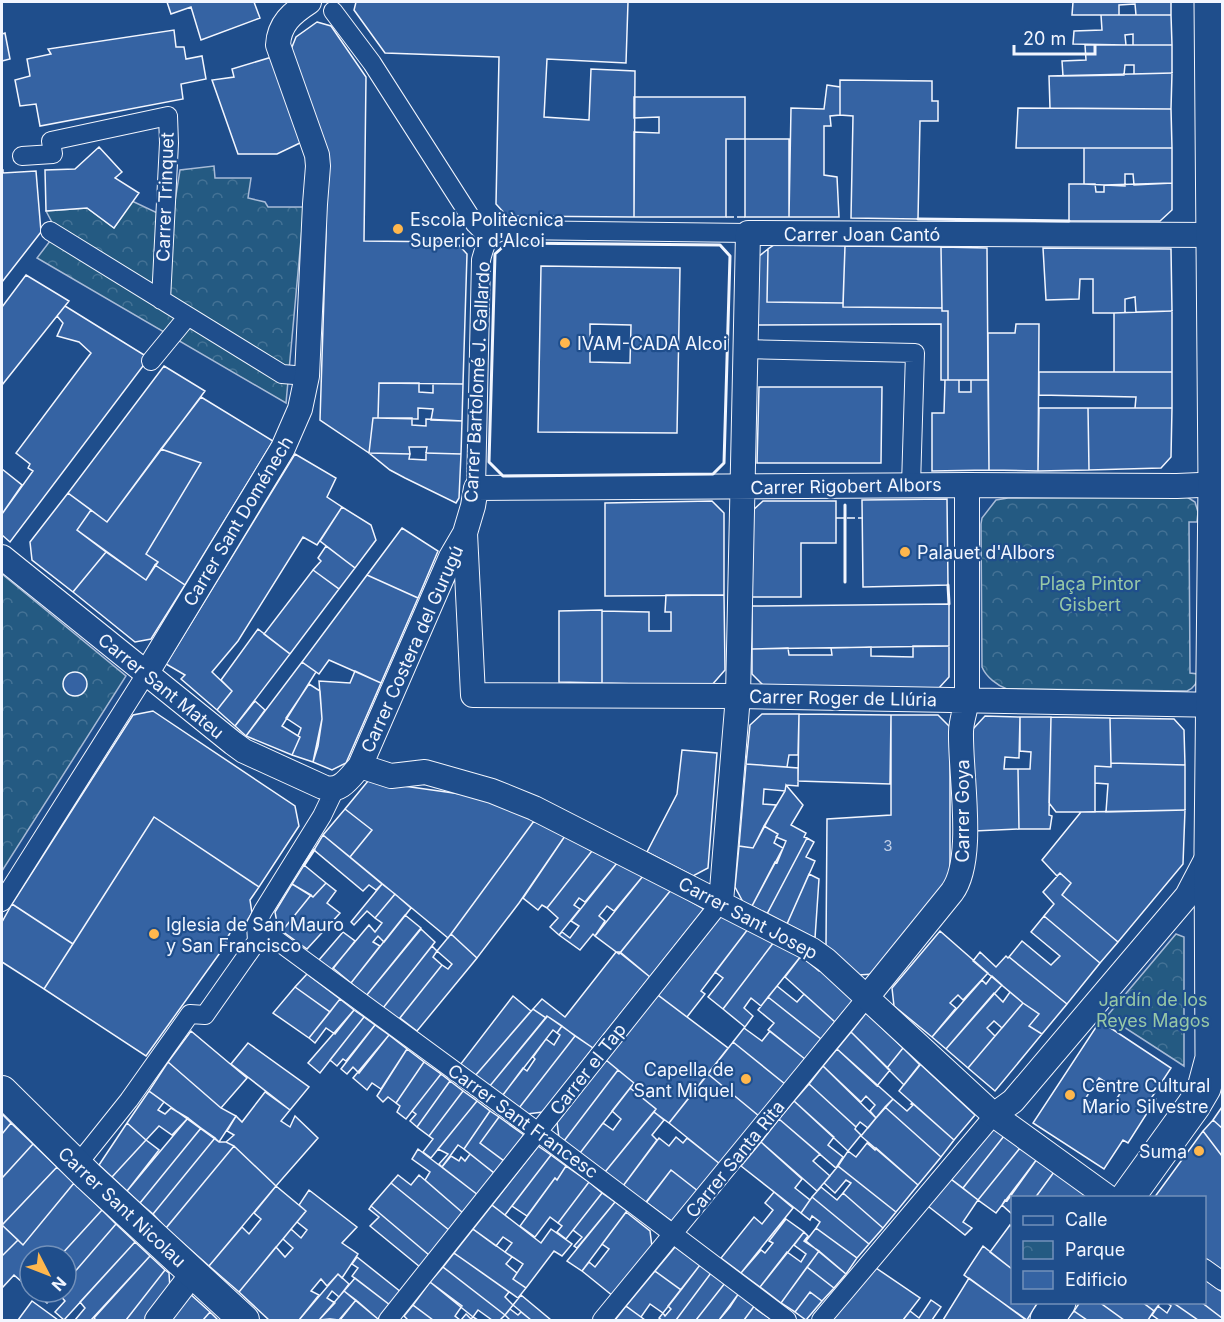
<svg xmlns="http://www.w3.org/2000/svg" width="1224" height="1322" viewBox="0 0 1224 1322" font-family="Inter,sans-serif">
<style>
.park{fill:url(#park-crowns);stroke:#a8bbd7;stroke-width:1.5}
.building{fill:#3563a3;stroke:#f2f6ff;stroke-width:1.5;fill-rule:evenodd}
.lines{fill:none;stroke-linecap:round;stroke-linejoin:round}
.pedestrian-casing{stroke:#f2f6ff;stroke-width:20}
.minor-casing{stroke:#f2f6ff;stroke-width:26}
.tertiary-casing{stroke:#f2f6ff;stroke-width:32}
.secondary-casing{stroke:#f2f6ff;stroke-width:35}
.pedestrian{stroke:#1f4e8c;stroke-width:18}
.minor{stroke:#1f4e8c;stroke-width:24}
.tertiary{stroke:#1f4e8c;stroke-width:30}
.secondary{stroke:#1f4e8c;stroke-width:33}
.fence{stroke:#f2f6ff;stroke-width:1.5;stroke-dasharray:8 3;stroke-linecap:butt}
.wall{stroke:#f2f6ff;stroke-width:3}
.poi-dot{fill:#ffb74d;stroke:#1f4e8c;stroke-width:2}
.labels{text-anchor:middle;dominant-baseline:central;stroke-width:4.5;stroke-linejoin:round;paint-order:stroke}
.number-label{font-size:15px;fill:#c3d1e8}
.street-label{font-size:18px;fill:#f2f6ff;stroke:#1f4e8c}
.poi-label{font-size:18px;fill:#f2f6ff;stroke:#1f4e8c;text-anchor:start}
.park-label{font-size:18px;fill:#97c8a6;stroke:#1f4e8c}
</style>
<defs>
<pattern id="park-crowns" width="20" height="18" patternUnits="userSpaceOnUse" patternTransform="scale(1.5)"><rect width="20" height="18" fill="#245a82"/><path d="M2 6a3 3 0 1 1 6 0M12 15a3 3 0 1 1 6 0" fill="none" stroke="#447295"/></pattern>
</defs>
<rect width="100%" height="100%" fill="#1f4e8c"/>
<path class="park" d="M214,166L215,178H251L248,198L265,202L268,207H304L286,403L37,258L57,232L46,211L87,208L114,228L132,201L172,220L180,170Z
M1187,497L1195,502L1198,512L1197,522H1189L1190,673L1198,674C1198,683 1194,688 1187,691L1007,689C998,686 986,677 982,667L981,524L982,518L996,500L1008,498Z
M2,574L126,676L2,871Z
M1176,934L1184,937V1066L1107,1016Z"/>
<path class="building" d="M167,2H254L260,18L201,40L191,7L171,14Z
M356,2H628L626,63L547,59L544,117L589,120L591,69L635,71L634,217L507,216L496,204L499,57L385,53L354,10Z
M1073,2H1171V15H1136L1135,4L1119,5V15H1072Z
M1101,15H1171L1172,45H1133V34L1125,35L1126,45L1073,44L1074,31L1102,30Z
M317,22L331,26L366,77L364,241L456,242L467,254L463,384L379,383L378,418H373L369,453L320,420L326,234V156L290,52L296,37Z
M174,30L176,47H184L186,59L202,56L206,79L181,84L183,99L40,126L36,104L20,106L15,80L30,76L27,59L51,54L48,49Z
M5,33L10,59L2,61V34Z
M1085,45H1172V73L1134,74V65H1125L1124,75L1063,76L1062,61L1086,60Z
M272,57L302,142L277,154H238L212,80L234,77L232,69Z
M1172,73L1171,109L1050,108L1049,76Z
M840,80L932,81V101H938V121H920L918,219L851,218L853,116L840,115Z
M827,85L840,87V115L830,116L831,126H824V175L837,177L839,217H789L791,108L824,109Z
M634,97H745V139H726V217H634V132L659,133V117L634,118Z
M1018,108L1171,109L1172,148H1016Z
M745,139H789V217H745Z
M99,147L122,172L115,178L139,193L114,228L87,208L46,211L45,170L75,169Z
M1084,148H1172V183L1134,185L1133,174H1125V186L1084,184Z
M2,170H3V173L36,171L41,232L2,282Z
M1172,183V210L1160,221H1069V184H1095L1096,192H1104V185Z
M774,245L845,246L843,303L767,302L768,249Z
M845,246L941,247L942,308L843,307Z
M941,247L987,248L988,380H948V311H942Z
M1043,248L1171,249L1172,311L1136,312L1135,297L1125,299V313H1093V279H1080L1079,299L1046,300Z
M768,249L767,302L843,303V307L942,308V311H948V380H941V324L756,325L758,257Z
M541,266L680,268L677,433L538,432ZM590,324L631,325L630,363L590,362Z
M26,275L69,301L2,385V307Z
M65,306L149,358L10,542L2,535V514L33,471L28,468L30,464L16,453L91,353L79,342L57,336L63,323L57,316Z
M1172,311V372H1114V313Z
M1016,324H1039L1038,471L989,470L988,333H1015Z
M164,366L205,391L107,522L68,493Z
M1039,372H1172V408H1135L1136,397L1039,395Z
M945,380H959V392H971V380H988L989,470L932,471V413H944Z
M379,383H419V392L433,393V384H463L462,421L431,420L433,409L418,408V419L378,418Z
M759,387H882L881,463H757Z
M201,397L273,441L185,585L155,565L158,562L146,554L201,463L161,449Z
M1039,408H1088L1089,470L1038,471Z
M1088,408H1172L1171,457L1161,468L1089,470Z
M373,418H412V425L426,426V419L462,421L461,454L426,453L427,447H409L410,454L369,453Z
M161,449L201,463L146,554L158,562L146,580L77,530L91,510L107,522Z
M369,453L410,454L409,459L426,460V453L461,454L459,498L456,503L405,478L390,470Z
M295,454L336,478L327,497L342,507L317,545L303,537L238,641L212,672L232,691L217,710L181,679L185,675L166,664Z
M2,469L22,485L2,514Z
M68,493L91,510L77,530L106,552L73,592L32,560L30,542Z
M947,499L948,585L863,587L862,500Z
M712,501L724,513V595L605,596V503Z
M763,501H836V543H801V597H751V512Z
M342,507L371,525L376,540L355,568L320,541Z
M402,528L438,551L418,598L367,575Z
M326,546L355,568L339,589L313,570L321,561L318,558Z
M106,552L146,580L155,565L185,585L151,639L135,642L73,592Z
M313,570L339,589L290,654L264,634Z
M367,575L418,598L381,683L329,660L319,674L302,662Z
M666,595H724L725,670L711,686L602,683V611L649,612V631H671V612H665Z
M949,604V646L752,649V606Z
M602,610V683L559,682V611Z
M258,629L290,654L235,726L217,710L232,691L221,680Z
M913,646H949V677L938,689L764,686L752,674V649L788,648L789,655H832L831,648L871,647V656L913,657Z
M302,662L316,672L282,726L300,737L292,755L246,736Z
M355,671L381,683L346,763L332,770L313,762L318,746L322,719L319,681L350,683Z
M63 684a12 12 0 1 1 24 0a12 12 0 1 1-24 0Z
M309,684L320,691L322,719L313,762L292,755L300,737L298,736L301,728L286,718Z
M255,701L265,710L246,736L235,726Z
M153,711L295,806L299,826L259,887L154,817L73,944L12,904L133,715Z
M762,714H799L798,755H789L787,767L746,764L750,725Z
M799,714L891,715L890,784L798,781Z
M891,715H938L950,727V870L945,885L874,974L858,975L826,946L827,819L891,815Z
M985,716L1020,717L1019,758L1005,757L1004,769H1018L1019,829L974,831L973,729Z
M1020,717H1051L1049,815L1052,816L1050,829H1019L1018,769H1030L1031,752L1020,751Z
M1051,717L1110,718L1111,767L1095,766V812H1056L1049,803Z
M1110,718L1174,719L1184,730L1185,765L1111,763Z
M682,750L717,753L708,868L693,876L647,852L677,794Z
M1111,763L1185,765V810L1106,812L1108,784L1095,783V766L1111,767Z
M746,764L798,768V786L786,785L785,791L764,789L763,804L776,805L753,848L739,846Z
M368,781L489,798L534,821L448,938L350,857L372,830L345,809Z
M786,785L803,805L791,825L806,833L804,837L807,838L767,914L752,906L775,862L777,863L786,841L776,837L778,834L764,826L785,791Z
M345,809L372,830L350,857L323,835Z
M1185,810L1183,864L1118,942L1062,895L1071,883L1060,873L1057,876L1042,860L1081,812Z
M154,817L259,887L250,900L252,913L245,924L234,927L225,941L227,943L146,1056L44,989Z
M534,821L565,836L519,903L477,958L451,934Z
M764,826L778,834L774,843L783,848L752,906L743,902L735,887L739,846L753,848Z
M323,835L382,884L376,890L369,885L363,891L314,850Z
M565,836L592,851L547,908L542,905L538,910L523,898Z
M807,838L814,842L806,857L815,861L787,924L767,914Z
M592,851L617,863L585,902L579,898L574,905L580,909L559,935L550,927L558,918L547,908Z
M617,863L643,876L614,911L607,906L599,916L605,921L595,936L593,934L580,950L559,935L562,932L570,938L579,926L571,921Z
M304,865L326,883L313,897L292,884Z
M1060,873L1071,883L1062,895L1118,942L1100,963L1044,916L1054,904L1043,892Z
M809,874L819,879L815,938L787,924Z
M643,876L671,890L619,954L595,936Z
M326,883L336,891L327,903L340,913L307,949L282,931L311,895L313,897Z
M292,884L311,895L282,931L278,928L275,912Z
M382,884L395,894L375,918L367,911L354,925L351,922Z
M671,890L704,909L650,977L620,953Z
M395,894L411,908L384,942L378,936L373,942L380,946L351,983L333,968L369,925L375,932L382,923L375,918Z
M12,904L73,944L44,989L2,962V922Z
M405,915L421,928L366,996L351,983Z
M721,916L748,929L701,991L705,994L687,1017L658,995Z
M1044,916L1100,963L1067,1004L1009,957L1022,941L1051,965L1060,956L1031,932Z
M421,929L435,942L383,1008L366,996Z
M748,929L774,942L723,1009L708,997L723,978L715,972Z
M940,931L988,973L963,1000L958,995L950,1003L956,1008L932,1037L894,1006L892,988Z
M343,932L355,941L332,970L319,960Z
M451,934L477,958L417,1031L400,1018L442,965L448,969L452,964L437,951Z
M774,942L801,956L761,1006L751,998L744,1008L753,1016L745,1027L723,1009Z
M432,946L437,951L433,957L442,965L399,1019L383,1008Z
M616,952H620L650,977L593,1048L547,1016L546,1018L533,1009L542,999L565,1017Z
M980,952L996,967L1006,956L1008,958L1009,957L1067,1004L1042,1034L1029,1026L1039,1014L1023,1003L973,961Z
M801,956L819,971H823L853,1000L835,1022L785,977Z
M307,974L340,999L330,1012L295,987Z
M992,976L1002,985L946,1049L932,1037L982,980L986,984Z
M777,986L797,1002L804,994L835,1022L821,1039L768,997Z
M295,987L330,1012L309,1038L273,1013Z
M1010,992L1023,1003L1002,1028L994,1021L987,1028L995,1036L968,1068L946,1049L994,993L1003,1002Z
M658,995L728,1048L669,1123L654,1112L656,1109L630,1088L634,1083L606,1060Z
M513,996L531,1011L475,1076L460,1065Z
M768,997L821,1039L805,1059L768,1030L774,1023L758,1010Z
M340,999L354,1010L335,1034L326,1028L315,1043L309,1038Z
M1023,1003L1039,1014L1029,1026L1042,1034L995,1091L968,1068Z
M533,1009L546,1018L489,1087L475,1076Z
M354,1010L364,1017L320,1073L308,1063Z
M866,1013L903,1048L887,1068L851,1032Z
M547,1016L562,1026L557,1033L553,1030L502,1096L489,1087Z
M364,1017L375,1025L346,1061L343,1059L337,1066L330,1060Z
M1100,1021L1171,1068L1152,1097L1156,1099L1128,1143L1123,1140L1104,1169L1033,1123ZM1099,1078L1121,1092L1107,1114L1085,1099Z
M375,1025L389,1035L359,1073L353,1067L347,1074L341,1069Z
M562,1026L575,1036L519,1108L503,1095L523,1068L527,1071L535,1059L533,1057L546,1039L554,1045L560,1035L557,1033Z
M744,1028L762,1041L770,1031L805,1059L785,1084L733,1042Z
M191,1031L247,1078L221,1108L168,1062Z
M851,1032L890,1070L877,1086L837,1049Z
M389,1035L407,1049L381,1089L372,1083L367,1090L353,1078Z
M575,1036L593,1048L543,1112L527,1114L519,1108Z
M733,1042L785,1084L759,1116L708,1074Z
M248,1043L309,1087L290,1110L231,1064Z
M903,1048L920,1065L904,1085L887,1068Z
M407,1049L424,1062L396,1103L388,1097L383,1102L377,1096Z
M837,1049L893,1099L876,1118L870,1111L875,1105L866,1096L861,1102L823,1066Z
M606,1060L618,1070L564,1141L559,1138L557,1122Z
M168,1062L221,1108L236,1116L219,1142L149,1091Z
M424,1062L441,1074L406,1119L397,1112L400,1106L396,1103Z
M920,1064L975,1115L954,1140L899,1091Z
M823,1066L876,1118L868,1128L860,1122L856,1127L809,1084Z
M618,1070L634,1083L580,1153L564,1141Z
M441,1074L450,1081L417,1127L410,1121L416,1114L412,1111Z
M708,1074L759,1116L720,1164L669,1123Z
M450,1081L463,1091L429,1136L417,1127Z
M809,1084L856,1127L855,1129L861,1135L848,1151L794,1101Z
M630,1088L656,1109L605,1172L580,1153L603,1123L613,1130L621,1119L612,1111Z
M149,1091L164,1102L158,1110L165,1114L171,1108L188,1118L172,1135L159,1126L146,1140L127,1123Z
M463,1091L477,1101L431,1158L423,1152L433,1139L429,1136Z
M265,1092L290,1110L281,1121L290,1127L295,1116L318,1138L276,1186L234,1146L226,1142L234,1135L227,1131L236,1116L242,1122Z
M893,1099L907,1111L913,1105L911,1104L912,1103L954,1140L941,1157L885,1107Z
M477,1101L490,1111L464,1149L458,1145L442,1167L439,1164L448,1154L438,1149Z
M794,1101L834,1137L828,1145L843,1157L836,1168L779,1119Z
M885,1107L941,1157L918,1185L861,1136Z
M1222,1107V1128L1213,1120Z
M490,1111L499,1117L480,1143L504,1161L494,1173L464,1149Z
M654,1112L664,1120L652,1135L657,1140L623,1186L605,1172Z
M2,1114L11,1123L2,1134Z
M499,1117L524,1135L504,1161L480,1143Z
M188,1118L201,1128L140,1203L127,1191Z
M779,1119L820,1154L813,1161L830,1176L817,1191L761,1142Z
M1213,1120L1222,1128V1156L1203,1131Z
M11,1123L33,1144L2,1178V1134Z
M127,1123L146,1140L112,1177L99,1165Z
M989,1125L1004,1136L963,1188L947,1176Z
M201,1128L215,1138L153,1214L140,1203Z
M1203,1131L1222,1156V1270L1204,1257V1198H1154Z
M1004,1136L1020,1148L978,1200L963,1188Z
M676,1137L683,1143L687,1138L720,1164L698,1191L671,1170L646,1203L623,1186L659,1138L669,1146Z
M215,1138L219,1142H226L234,1146L166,1228L153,1214Z
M146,1140L159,1150L127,1191L112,1177Z
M761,1142L802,1179L795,1188L810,1200L801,1213L741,1166Z
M867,1143L875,1150L876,1148L918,1185L896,1212L838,1166L848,1151L856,1157Z
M33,1144L57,1167L2,1225V1178Z
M234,1146L276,1186L209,1266L166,1228Z
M538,1146L551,1155L505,1215L492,1205Z
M1020,1148L1037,1159L996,1213L978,1200Z
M418,1149L478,1195L463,1213L425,1180L430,1172L412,1159Z
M470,1154L494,1173L478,1195L442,1167L451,1156L459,1161L461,1157L465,1161Z
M551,1155L566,1166L557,1180L555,1178L527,1216L512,1206Z
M1037,1159L1054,1172L1035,1198H1012V1214L1002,1205L1005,1200L1007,1201Z
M566,1166L589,1182L558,1223L550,1217L535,1237L520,1226L555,1178L557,1180Z
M838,1166L896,1212L883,1228L843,1193L851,1183L846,1180L835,1193L824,1183Z
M57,1167L74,1183L23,1245L2,1225Z
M671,1170L698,1191L673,1222L646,1202Z
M1054,1172L1089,1198H1035Z
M398,1175L411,1185L419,1175L463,1213L449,1230L391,1183Z
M948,1177L978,1200L963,1222L972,1228L965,1235L924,1203Z
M589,1182L602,1193L566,1239L557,1232L562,1226L558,1223Z
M74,1183L102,1210L60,1256H30V1289L14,1275L2,1288V1256L18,1240L23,1245Z
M391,1183L449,1230L429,1255L371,1206Z
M276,1186L306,1211L239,1292L209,1266L242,1227L249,1234L261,1219L254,1213Z
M821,1187L837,1200L843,1193L883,1228L869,1244L812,1197Z
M309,1190L357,1227L342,1243L358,1254L342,1278L338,1274L327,1286L321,1279L311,1291L319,1295L299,1320H269L239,1292L276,1247L285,1257L293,1248L283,1239L291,1229L301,1238L307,1230L297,1222L306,1211L299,1205Z
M774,1192L793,1208L741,1273L721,1258L754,1217L762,1224L773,1210L765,1203Z
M602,1193L615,1202L577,1248L574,1246L582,1237L573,1230Z
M812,1197L869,1244L857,1258L816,1228L820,1222L812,1216L810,1220L801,1213Z
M615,1202L627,1211L582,1271L567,1261Z
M492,1205L541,1243L551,1229L572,1244L562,1256L554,1251L526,1288L513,1279L523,1264L505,1252L512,1243L503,1237L496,1246L473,1229Z
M371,1206L429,1255L420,1267L370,1226L379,1217L369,1209Z
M102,1210L116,1224L66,1282V1256H60Z
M626,1212L650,1231L652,1247L613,1296L582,1271L589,1262L595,1267L609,1249L602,1244Z
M786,1219L804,1232L760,1287L741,1273L761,1250L765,1253L773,1243L769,1241Z
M116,1224L135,1242L64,1320L55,1312L65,1301L57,1292H66V1282Z
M2,1225L18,1240L2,1256Z
M1010,1225L1012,1227V1269L990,1252Z
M816,1228L857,1258L846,1274L806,1241Z
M473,1229L512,1257L506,1264L517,1273L513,1279L526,1288L518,1298L454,1253Z
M804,1232L808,1236L804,1241L819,1251L781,1303L760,1287L787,1252L801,1262L806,1254L794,1245Z
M135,1242L150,1256L91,1320H75L85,1308L80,1302Z
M983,1246L1012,1269V1302H1038L1027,1320L964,1275Z
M675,1247L700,1265L681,1290L655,1271Z
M819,1251L846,1274L834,1288L807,1267Z
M454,1253L509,1292L505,1297L513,1305L505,1315L443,1267Z
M150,1256L165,1270L126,1320H96L94,1318Z
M357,1257L401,1292L390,1305L352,1276L358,1268L352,1264Z
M700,1265L711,1273L676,1320H662L659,1318L663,1313L665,1316L671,1309L668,1306Z
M443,1267L505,1315L500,1320H492L478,1310L473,1317L430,1282Z
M807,1267L834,1288L822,1301L810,1292L795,1312L781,1303Z
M876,1268L920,1298L903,1320H832Z
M165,1270L169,1273L170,1289L147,1320H126Z
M655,1271L681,1290L663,1313L650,1304L641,1317L626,1306Z
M711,1273L725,1283L696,1320H676Z
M338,1274L349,1284L339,1297L332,1291L327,1298L335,1303L319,1320H299Z
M355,1278L390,1305L378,1319L344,1291Z
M969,1278L1026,1320H943Z
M1204,1279L1222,1292V1318L1201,1302H1204Z
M430,1282L462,1306L455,1316L460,1320H433L413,1305Z
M725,1283L739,1293L730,1307L719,1320H696Z
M344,1291L356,1300L339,1320L330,1319L319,1320Z
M33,1292H57L47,1303Z
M810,1292L822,1301L806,1320L795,1312Z
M189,1293L210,1312L203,1320H169Z
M739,1293L755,1305L744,1320H719Z
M521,1295L551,1320H531L513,1305Z
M356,1300L378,1319V1320H340Z
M931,1300L941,1307L932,1320H903L910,1311L919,1318Z
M32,1301L58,1320H18Z
M1080,1302H1099L1124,1320H1087L1074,1311Z
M1099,1302H1142L1154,1311L1148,1320H1124Z
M1142,1302H1161L1154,1311Z
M1166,1302H1172L1198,1320H1159L1152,1315L1158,1306L1167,1313L1171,1306Z
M1172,1302H1201L1222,1318V1320H1198Z
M413,1305L433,1320H408L404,1316Z
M755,1305L758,1307L756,1309L772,1320H744Z
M626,1306L641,1317L645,1320H615Z
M510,1309L518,1315L521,1312L531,1320H510L505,1315Z
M1074,1311L1087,1320H1067Z
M210,1312L218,1320H203Z
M466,1314L471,1319L473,1317L478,1320H461Z"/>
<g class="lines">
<g class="pedestrian-casing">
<path id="pedestrian" d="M333,11L372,63L475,224L489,238
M22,156L53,154L51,141L168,116L169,143L161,300
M50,231L282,374L307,376
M745,349L915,353L911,485
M151,361L188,316
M476,488L481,260C486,240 489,232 511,230L748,233
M2,902L146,674
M256,925L538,1132L787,1320
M77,1165L129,1100L190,1014L205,1015L257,941L256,925L263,911L322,816L335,789
M1204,1268L1222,1281
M388,1320L721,902
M602,1320L867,997
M821,1320L994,1115"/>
</g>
<g class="minor-casing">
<path id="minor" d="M1222,484L1177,486L967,485L476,488L473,506L465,533L473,695L738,696L1222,705
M2,557L233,743L244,751L323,787C340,794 350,777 360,766L451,557L465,533
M146,674L283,448L300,409L307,376L315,204L318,166L317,155L278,45C279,24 292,13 309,2
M360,766L391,776L425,772L492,791L534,808L812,950L826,960L994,1115L1109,1198
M721,902L738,696L748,233L1222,235
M867,997L952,892C976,860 960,774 961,732C961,722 965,711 967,701V485
M994,1115L1013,1101L1187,896L1209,854
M157,1320L193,1273"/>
</g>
<g class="tertiary-casing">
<path id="tertiary" d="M2,1091L88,1176L244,1320"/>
</g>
<g class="secondary-casing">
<path id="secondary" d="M1127,1198L1194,1105L1204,1088L1212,1058L1211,850L1215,484L1211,2
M1047,1320L1059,1302"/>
</g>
<use href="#pedestrian" class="pedestrian"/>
<use href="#minor" class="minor"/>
<use href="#tertiary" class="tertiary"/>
<use href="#secondary" class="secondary"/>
<path class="fence" d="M726,217H745
M836,518H863"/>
<path class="wall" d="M918,219L1069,221
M507,243L720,245L730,256L724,463L713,474L503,476L489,462L495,254Z
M845,582V505
M948,585L949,604
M304,865L314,850"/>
</g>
<g class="poi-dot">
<circle cx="398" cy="229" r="6"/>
<circle cx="565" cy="343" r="6"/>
<circle cx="905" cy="552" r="6"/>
<circle cx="154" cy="934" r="6"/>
<circle cx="746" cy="1079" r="6"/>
<circle cx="1070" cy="1095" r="6"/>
<circle cx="1199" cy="1151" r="6"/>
</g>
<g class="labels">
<g class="number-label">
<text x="888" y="845">3</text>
</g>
<g class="street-label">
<text transform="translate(165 197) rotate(-88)">Carrer Trinquet</text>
<text x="862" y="234">Carrer Joan Cantó</text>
<text transform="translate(477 382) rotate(-87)">Carrer Bartolomé J. Gallardo</text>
<text transform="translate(846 486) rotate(-1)">Carrer Rigobert Albors</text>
<text transform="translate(238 521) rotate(-59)">Carrer Sant Doménech</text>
<text transform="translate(412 649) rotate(-66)">Carrer Costera del Gurugú</text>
<text transform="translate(161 686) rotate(39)">Carrer Sant Mateu</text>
<text transform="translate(843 698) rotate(1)">Carrer Roger de Llúria</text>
<text transform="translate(962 811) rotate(-90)">Carrer Goya</text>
<text transform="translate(748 918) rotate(28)">Carrer Sant Josep</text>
<text transform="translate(588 1069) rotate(-52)">Carrer el Tap</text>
<text transform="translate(523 1121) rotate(36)">Carrer Sant Francesc</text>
<text transform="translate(735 1159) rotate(-51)">Carrer Santa Rita</text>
<text transform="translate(122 1207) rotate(43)">Carrer Sant Nicolau</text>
</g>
<g class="poi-label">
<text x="410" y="219">Escola Politècnica<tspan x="410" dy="21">Superior d'Alcoi</tspan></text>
<text x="577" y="343">IVAM-CADA Alcoi</text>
<text x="917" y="552">Palauet d'Albors</text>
<text x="166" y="924">Iglesia de San Mauro<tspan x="166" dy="21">y San Francisco</tspan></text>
<text x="734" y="1069" text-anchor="end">Capella de<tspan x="734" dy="21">Sant Miquel</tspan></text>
<text x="1082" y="1085">Centre Cultural<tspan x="1082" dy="21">Mario Silvestre</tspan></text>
<text x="1187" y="1151" text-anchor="end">Suma</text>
</g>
<g class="park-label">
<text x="1090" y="583">Plaça Pintor<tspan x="1090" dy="21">Gisbert</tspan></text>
<text x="1153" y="999">Jardín de los<tspan x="1153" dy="21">Reyes Magos</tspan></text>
</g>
</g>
<rect width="1224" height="1322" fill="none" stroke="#f2f6ff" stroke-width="6"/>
<rect x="1011" y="1196" width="195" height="108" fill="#1f4e8c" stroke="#7391ba" stroke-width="1.5"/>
<rect x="1023" y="1216" width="30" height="9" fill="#1f4e8c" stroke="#7391ba" stroke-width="1.5"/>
<text x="1065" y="1226" font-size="18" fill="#f2f6ff">Calle</text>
<rect x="1023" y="1241" width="30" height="18" fill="url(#park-crowns)" stroke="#7391ba" stroke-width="1.5"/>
<text x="1065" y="1256" font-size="18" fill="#f2f6ff">Parque</text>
<rect x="1023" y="1271" width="30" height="18" fill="#3563a3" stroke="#7391ba" stroke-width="1.5"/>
<text x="1065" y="1286" font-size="18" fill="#f2f6ff">Edificio</text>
<g transform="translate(48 1274) rotate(132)"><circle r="28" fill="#1f4e8c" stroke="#7391ba" stroke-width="1.5"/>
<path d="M0-4.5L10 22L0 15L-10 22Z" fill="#ffb74d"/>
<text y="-9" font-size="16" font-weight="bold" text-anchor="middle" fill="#f2f6ff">N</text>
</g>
<path d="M1014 45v9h81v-9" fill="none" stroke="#f2f6ff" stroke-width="3"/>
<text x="1023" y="45" font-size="18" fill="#f2f6ff" stroke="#1f4e8c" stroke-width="4.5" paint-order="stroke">20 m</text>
</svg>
